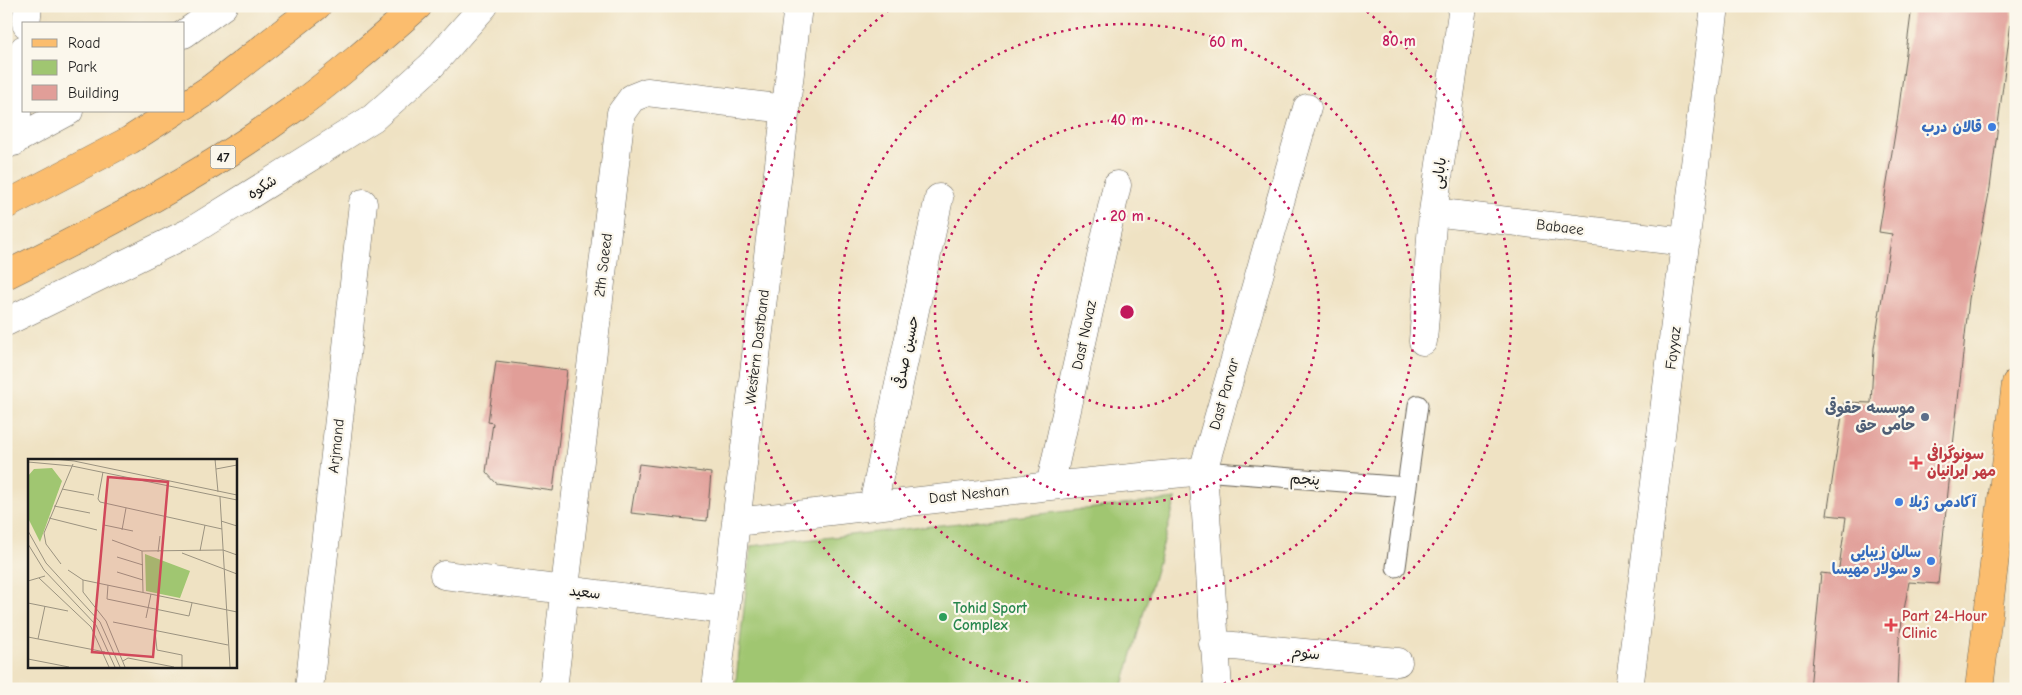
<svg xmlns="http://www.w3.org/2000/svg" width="2022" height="695" viewBox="0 0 2022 695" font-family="'Comic Neue','Playpen Sans Arabic',sans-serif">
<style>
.green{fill:#a0c671;stroke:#5e7146}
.building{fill:#e19e98}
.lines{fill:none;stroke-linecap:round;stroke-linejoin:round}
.service-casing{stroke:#666156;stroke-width:21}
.minor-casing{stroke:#666156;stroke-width:29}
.primary-casing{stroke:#666156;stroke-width:29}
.trunk-casing{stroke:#666156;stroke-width:29}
.service{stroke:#fff;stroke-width:19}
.minor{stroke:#fff;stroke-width:28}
.primary{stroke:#fbbd6e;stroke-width:28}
.trunk{stroke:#fbbd6e;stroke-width:28}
.ring{fill:none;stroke:#c2185b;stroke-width:2.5;stroke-dasharray:2.5 5}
.shop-dot{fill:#3f7fe0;stroke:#fbf7ec;stroke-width:2}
.service-dot{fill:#5c6f8a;stroke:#fbf7ec;stroke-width:2}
.health-dot{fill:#e0444e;stroke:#fbf7ec;stroke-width:2}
.leisure-dot{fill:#2e9e5b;stroke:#fbf7ec;stroke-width:2}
.labels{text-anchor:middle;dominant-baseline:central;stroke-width:4.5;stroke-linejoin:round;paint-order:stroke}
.shield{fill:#fbf7ec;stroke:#5f5e5a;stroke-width:1}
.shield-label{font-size:14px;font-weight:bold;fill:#1c1c1c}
.shop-label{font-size:15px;font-weight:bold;fill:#366cbe;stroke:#fbf7ec;text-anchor:end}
.street-label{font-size:15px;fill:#1c1c1c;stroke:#fbf7ec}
.service-label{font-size:15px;font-weight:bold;fill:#4e5e75;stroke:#fbf7ec;text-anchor:end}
.health-label{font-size:15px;font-weight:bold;fill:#be3a42;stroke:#fbf7ec;text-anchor:start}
.leisure-label{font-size:15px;font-weight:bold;fill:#27864d;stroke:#fbf7ec;text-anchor:start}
.inset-road{fill:none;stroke:#9b9380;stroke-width:1}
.view{fill:#d1495b;fill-opacity:0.15;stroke:#d1495b;stroke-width:2.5}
.inset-edge{fill:none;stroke:#1c1c1c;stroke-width:2.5}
.centre{fill:#c2185b;stroke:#fbf7ec;stroke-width:2.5}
.ring-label{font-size:15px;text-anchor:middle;font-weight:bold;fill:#c2185b;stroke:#fbf7ec;stroke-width:4.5;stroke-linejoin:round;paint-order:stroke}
</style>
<rect width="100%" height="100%" fill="#fbf7ec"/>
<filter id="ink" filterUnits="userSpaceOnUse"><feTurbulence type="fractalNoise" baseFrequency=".02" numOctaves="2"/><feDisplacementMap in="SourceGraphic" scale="10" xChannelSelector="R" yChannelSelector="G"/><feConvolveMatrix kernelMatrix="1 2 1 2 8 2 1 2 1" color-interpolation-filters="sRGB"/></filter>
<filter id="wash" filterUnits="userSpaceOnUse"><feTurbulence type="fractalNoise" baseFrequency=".0096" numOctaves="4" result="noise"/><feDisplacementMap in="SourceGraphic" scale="20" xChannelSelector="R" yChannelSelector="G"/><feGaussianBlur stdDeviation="1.12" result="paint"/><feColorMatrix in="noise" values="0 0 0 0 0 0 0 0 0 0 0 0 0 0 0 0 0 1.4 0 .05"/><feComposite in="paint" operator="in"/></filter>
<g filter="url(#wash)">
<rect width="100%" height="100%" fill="#efe2c3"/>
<path class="green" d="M1176,499L1122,689H735L751,546Z"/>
<g id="blocks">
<path class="building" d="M1912,6H2013L1990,188L1969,299L1938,584L1909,582L1899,638L1897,689H1810L1821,573L1838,575L1846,517L1827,515L1844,402L1871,403L1874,348L1892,234L1879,232L1898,115Z
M496,361L567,370L553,491L496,483L486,472L493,423L488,422Z
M639,464L711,473L707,521L631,513Z"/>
</g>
</g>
<g filter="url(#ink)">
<use href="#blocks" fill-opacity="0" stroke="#666156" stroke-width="1"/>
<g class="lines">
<g class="service-casing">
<path id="service" d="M1203,471L1407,487
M1396,567L1418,405"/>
</g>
<g class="minor-casing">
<path id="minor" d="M26,24L28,6
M184,34L223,6
M14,142L24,49
M6,145L69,111
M1433,212L1686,242
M6,322L190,232L373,118L431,66L484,6
M1423,341L1433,212L1463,6
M1050,486L1117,185
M873,505L939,198
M736,522L1050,486L1203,471
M444,575L725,610
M1213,644L1398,662
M309,689L363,203
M553,689L621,113L632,98L647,92L786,109
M716,689L798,6
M1218,689L1203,471L1307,108
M1629,689L1715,6"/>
</g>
<g class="primary-casing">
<path id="primary" d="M1979,689L2016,383"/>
</g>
<g class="trunk-casing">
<path id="trunk" d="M184,106L210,89L317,6
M6,205L130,140L175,111
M6,275C105,226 203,175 292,110C336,78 377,42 418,6"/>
</g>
<use href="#service" class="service"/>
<use href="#minor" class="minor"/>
<use href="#primary" class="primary"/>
<use href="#trunk" class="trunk"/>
</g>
</g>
<g class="ring">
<circle cx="1127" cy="312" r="96"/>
<circle cx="1127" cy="312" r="192"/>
<circle cx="1127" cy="312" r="288"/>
<path d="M1050 688A384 384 0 0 1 893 7M1361 7A384 384 0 0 1 1204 688"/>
</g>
<g class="shop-dot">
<circle cx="1992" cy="127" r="5"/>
<circle cx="1899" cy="502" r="5"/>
<circle cx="1931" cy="561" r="5"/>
</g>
<circle class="service-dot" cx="1925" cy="417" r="5"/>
<g class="health-dot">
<path d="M1913.5 455.5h5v5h5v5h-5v5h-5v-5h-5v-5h5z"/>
<path d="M1888.5 617.5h5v5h5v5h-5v5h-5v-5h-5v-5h5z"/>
</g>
<circle class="leisure-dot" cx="943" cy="617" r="5"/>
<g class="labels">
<rect class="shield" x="210.5" y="145.5" width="25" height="23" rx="4"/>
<g class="shield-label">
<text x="223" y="157">47</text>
</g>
<g class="shop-label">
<text x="1982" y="127">قالان درب</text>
<text x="1909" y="502" text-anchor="start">آکادمی ژبلا</text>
<text x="1921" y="552">سالن زیبایی<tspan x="1921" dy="17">و سولار مهیسا</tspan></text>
</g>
<g class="street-label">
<text transform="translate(1439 173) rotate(-82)">بابایی</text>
<text transform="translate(262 187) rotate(-32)">شکوه</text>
<text transform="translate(1560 227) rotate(7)">Babaee</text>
<text transform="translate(603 265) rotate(-83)">2th Saeed</text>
<text transform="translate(1084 335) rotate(-78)">Dast Navaz</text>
<text transform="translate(757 347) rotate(-83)">Western Dastband</text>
<text transform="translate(1673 348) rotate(-83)">Fayyaz</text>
<text transform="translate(906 352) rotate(-78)">حسین صدقی</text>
<text transform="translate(1224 394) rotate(-74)">Dast Parvar</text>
<text transform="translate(336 446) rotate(-84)">Arjmand</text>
<text transform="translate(1305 479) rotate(4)">پنجم</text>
<text transform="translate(969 494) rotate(-6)">Dast Neshan</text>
<text transform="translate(585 592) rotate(7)">سعید</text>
<text transform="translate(1306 653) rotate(6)">سوم</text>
</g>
<g class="service-label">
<text x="1915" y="408">موسسه حقوقی<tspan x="1915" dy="17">حامی حق</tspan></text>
</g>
<g class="health-label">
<text x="1927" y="454">سونوگرافی<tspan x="1927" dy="17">مهر ایرانیان</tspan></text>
<text x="1902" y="616">Part 24-Hour<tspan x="1902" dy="17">Clinic</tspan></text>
</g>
<g class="leisure-label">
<text x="953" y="608">Tohid Sport<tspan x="953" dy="17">Complex</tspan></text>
</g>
</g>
<g transform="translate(28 459)">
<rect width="209" height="209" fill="#efe2c3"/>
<path d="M24,9L34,22L12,83L1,61L0,17L6,10ZM117,95L162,112L152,139L118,132Z" fill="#a0c671"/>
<path class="inset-road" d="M25,0L46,2L209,36M187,0L190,33M0,3L44,7L209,41M188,10L209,6M75,13L70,40L72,43L194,70M34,30L66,36M192,38L202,208M26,47L62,54M21,59L69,71M193,62L209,67M76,66L105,72M94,71L98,49M0,72L18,104L72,163L92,208M84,81L114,92L195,91L209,96M0,85L16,111L68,166L87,208M114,92L115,133M172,92L177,66M130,93L132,77M154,94L209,115M89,98L115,106M33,105L18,85L16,74L45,5M40,111L55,121L209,153M89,113L115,121M11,119L63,168L81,208M55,121V133L78,162L97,208M0,122L17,117M80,126L79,140L161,157L164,144M0,144L40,152M118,159L123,135M85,163L200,186M127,172L129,191L154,196V208M0,178L77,193M10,180L17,147M0,200L41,208M95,202L100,199L146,208"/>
<path class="view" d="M80,18L140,23L125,198L64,193Z"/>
<rect width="209" height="209" class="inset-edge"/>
</g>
<circle cx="1127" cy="312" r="8" class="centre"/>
<g class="ring-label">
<text x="1399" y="46">80 m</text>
<text x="1226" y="47">60 m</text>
<text x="1127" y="125">40 m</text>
<text x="1127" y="221">20 m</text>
</g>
<rect width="2022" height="695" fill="none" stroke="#fbf7ec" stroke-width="25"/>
<rect x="22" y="22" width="162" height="90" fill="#fbf7ec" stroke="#a29f99"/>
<rect x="32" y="39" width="25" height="8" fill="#fbbd6e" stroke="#a29f99"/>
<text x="68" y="48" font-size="15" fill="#1c1c1c">Road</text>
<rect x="32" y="60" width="25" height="15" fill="#a0c671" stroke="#a29f99"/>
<text x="68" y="72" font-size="15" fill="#1c1c1c">Park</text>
<rect x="32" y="85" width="25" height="15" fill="#e19e98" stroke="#a29f99"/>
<text x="68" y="98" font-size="15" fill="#1c1c1c">Building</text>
</svg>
